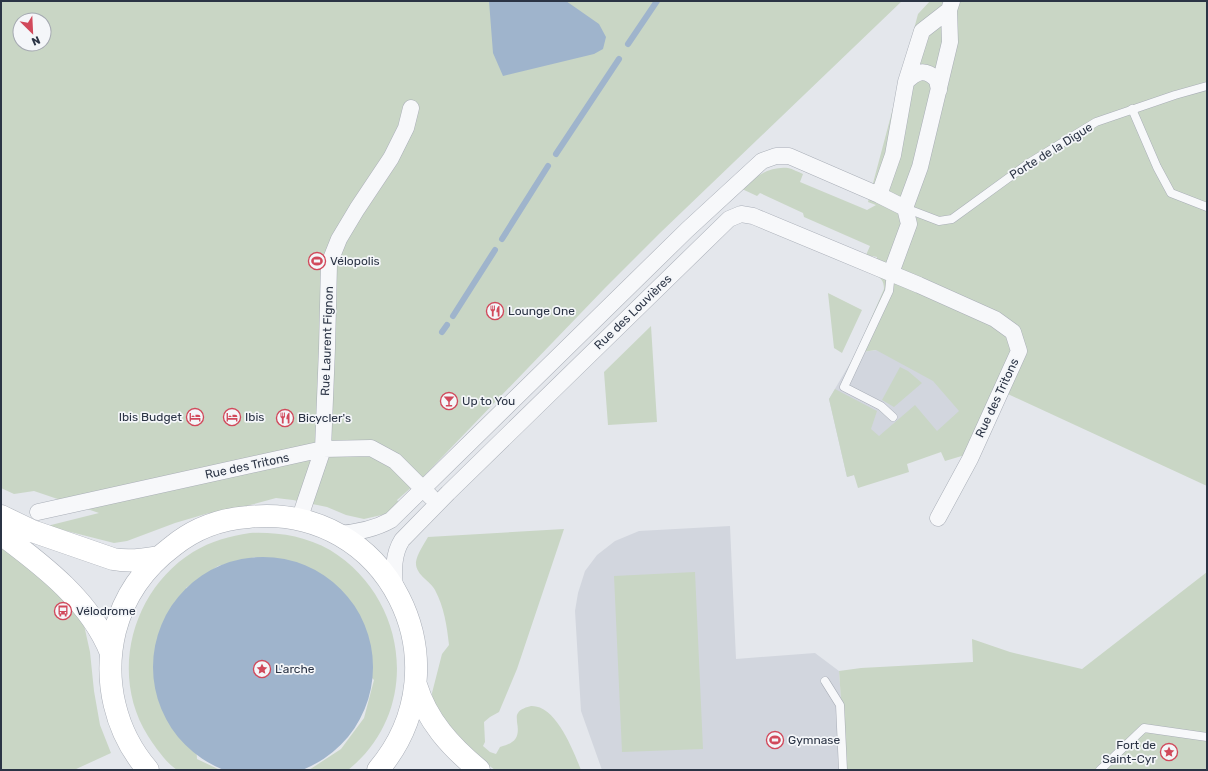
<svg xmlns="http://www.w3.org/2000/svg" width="1208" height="771" viewBox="0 0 1208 771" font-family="Rubik,sans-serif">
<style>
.built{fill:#d2d6de}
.green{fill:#c9d6c5;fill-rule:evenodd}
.water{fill:#9fb4cc}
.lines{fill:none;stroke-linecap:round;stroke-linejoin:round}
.stream{stroke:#9fb4cc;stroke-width:6}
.lane-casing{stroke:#a9aeb7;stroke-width:9}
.street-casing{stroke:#a9aeb7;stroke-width:17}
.secondary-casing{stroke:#a9aeb7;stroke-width:23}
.lane{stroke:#f7f8fa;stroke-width:8}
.street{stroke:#f7f8fa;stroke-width:16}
.secondary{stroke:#fff;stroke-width:22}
.labels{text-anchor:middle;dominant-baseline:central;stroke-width:3.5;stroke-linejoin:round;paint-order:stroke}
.street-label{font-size:12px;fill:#2b3445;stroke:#f4f6f9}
.poi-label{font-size:12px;fill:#2b3445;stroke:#f4f6f9;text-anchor:start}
</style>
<rect width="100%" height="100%" fill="#e4e7ec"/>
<path class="built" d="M905,346L977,380L950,446L847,477L829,399L856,353Z
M730,526L736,659L815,653L839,671L846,770H602L581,711L575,611L578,593L585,571L597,555L615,541L639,531Z"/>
<path class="green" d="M1,1H902L660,233L605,288L421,479L397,500L400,504L386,514L364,519L346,515L327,507L293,500L276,498L210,516L209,513L175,523L127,541L114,543L47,526L99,513L34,491L14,494L1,488ZM20,20H44V44H20Z
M930,1H1207V486L995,388L965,455L945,461L941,452L907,464L909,472L858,488L854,475L847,477L829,399L835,389L877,411L871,429L879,436L915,405L937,431L959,411L933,381L876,350L856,353L884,289C884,281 881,277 873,274L877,257L866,255L870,246L804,217L803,213L760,193L757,196L742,189C753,177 770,166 788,168C793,169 798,172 803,174L800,182L867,210L876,205L868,202L918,14Z
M828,293L862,310L842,353L834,348Z
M651,326L657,422L608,425L604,372Z
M900,367L908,371L922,383L894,407L882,400Z
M564,529L517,669L499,712L490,717L484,722L485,742L483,746L490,752L496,754L500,747C515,743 520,738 517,722C517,718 516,716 518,713C520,709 527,707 531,706C556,705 573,750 581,770H495L476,756L433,706L432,693L442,654L449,645C447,626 444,607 435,590C431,581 415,575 416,562C417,554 424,544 428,537Z
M250,533C278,532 305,536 330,550C409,598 422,711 348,770H309L341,749L364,718L374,680L256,557L218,566L186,588L197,759L220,770C210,770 200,770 190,770C186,770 181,771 178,770C169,767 153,744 148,736C109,674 132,590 193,552C211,541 230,536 250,533Z
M1,541L55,587L84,625L90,652L94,691L100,725L111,753L74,770H1Z
M695,572L703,749L622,752L614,576Z
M1207,572V770H846L839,671L861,668L973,662L972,639L1010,652L1082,669Z"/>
<path class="water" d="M489,1H566L599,24L606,37L603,49L594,54L503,76L493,53Z
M153 667a110 110 0 1 1 220 0a110 110 0 1 1-220 0Z"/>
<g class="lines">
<path class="stream" d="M628,44L657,1
M556,154L619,59
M502,239L548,166
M453,316L495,250
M442,332L447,325"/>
<g class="lane-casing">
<path id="lane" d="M1132,109L1157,167L1171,193L1207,207
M905,208L939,221L952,219L1029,163L1096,122L1175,95L1207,86
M891,273L889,291L844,387L881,406L893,417
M825,681L840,705L843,770
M1100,770L1144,728L1207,737"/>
</g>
<g class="street-casing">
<path id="street" d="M906,82C917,71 925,68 937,80L939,90
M879,195L893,155L906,82L922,31L949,10
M891,273L909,224L905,208L920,167L950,42L949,10L952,1
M38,512L323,449L371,448L395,461L431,497
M299,520L323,449L327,348L329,264L339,239L357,209L391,158L406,128L411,108
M336,534C356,533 373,530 391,520L687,230L762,161L776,156H789L879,195L905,208
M395,590C394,573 392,556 402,540L448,493L729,219L741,214L753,216L919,285L995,319L1013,332L1019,351L970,459L938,518"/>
</g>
<g class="secondary-casing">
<path id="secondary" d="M1,516L32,531L113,559C129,562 143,560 159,557
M1,534C44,566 91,602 111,653
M416,685C427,721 451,747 479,770
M148,770C115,732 103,680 115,631C124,596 145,567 173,546C194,529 221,519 248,517C388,502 468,664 378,770"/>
</g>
<use href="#lane" class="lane"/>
<use href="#street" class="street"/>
<use href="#secondary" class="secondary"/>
</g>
<defs>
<g id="stadium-ring" transform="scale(0.9)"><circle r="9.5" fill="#f4f6f9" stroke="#d1495b" stroke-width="1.5"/><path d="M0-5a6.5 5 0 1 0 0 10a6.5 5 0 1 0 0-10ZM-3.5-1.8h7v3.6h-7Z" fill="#d1495b"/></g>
<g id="restaurant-ring" transform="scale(0.9)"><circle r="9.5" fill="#f4f6f9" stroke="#d1495b" stroke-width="1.5"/><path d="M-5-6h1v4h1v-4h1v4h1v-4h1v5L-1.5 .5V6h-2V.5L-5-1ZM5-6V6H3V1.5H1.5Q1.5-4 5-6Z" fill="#d1495b"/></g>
<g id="bar-ring" transform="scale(0.9)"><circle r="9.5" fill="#f4f6f9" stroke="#d1495b" stroke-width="1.5"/><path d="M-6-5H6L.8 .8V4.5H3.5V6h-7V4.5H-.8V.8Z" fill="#d1495b"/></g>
<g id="hotel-ring" transform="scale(0.9)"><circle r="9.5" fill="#f4f6f9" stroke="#d1495b" stroke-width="1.5"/><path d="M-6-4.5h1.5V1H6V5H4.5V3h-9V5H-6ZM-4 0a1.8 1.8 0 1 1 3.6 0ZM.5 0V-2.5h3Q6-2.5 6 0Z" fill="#d1495b"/></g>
<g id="bus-ring" transform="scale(0.9)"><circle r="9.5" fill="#f4f6f9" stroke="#d1495b" stroke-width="1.5"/><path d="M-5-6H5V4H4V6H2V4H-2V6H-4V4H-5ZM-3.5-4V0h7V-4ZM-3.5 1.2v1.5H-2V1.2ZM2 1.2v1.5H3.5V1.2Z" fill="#d1495b"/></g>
<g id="sight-ring" transform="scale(0.9)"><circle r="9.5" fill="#f4f6f9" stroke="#d1495b" stroke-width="1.5"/><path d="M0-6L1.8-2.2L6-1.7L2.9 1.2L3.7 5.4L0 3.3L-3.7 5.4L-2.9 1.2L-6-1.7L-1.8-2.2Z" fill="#d1495b"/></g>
</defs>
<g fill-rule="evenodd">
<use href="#stadium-ring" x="317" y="261"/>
<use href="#restaurant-ring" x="495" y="311"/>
<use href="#bar-ring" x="449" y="401"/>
<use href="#hotel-ring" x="195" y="417"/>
<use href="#hotel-ring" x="232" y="417"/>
<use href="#restaurant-ring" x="285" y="418"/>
<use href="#bus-ring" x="63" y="611"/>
<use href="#sight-ring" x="262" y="669"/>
<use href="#stadium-ring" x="775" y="740"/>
<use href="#sight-ring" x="1169" y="752"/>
</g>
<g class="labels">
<g class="street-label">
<text transform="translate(1051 151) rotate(-32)">Porte de la Digue</text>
<text transform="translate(633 312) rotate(-44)">Rue des Louvières</text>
<text transform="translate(327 341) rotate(-88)">Rue Laurent Fignon</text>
<text transform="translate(997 398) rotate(-65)">Rue des Tritons</text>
<text transform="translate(247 466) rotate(-12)">Rue des Tritons</text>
</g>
<g class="poi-label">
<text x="330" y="261">Vélopolis</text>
<text x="508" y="311">Lounge One</text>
<text x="462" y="401">Up to You</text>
<text x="182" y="417" text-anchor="end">Ibis Budget</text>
<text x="245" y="417">Ibis</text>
<text x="298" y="418">Bicycler's</text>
<text x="76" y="611">Vélodrome</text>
<text x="275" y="669">L'arche</text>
<text x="788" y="740">Gymnase</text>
<text x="1156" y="745" text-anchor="end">Fort de<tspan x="1156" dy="14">Saint-Cyr</tspan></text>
</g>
</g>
<rect width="1208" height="771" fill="none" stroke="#2b3445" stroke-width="4"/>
<g transform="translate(32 32) rotate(156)"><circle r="19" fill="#f4f6f9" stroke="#a4a8b1"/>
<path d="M0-3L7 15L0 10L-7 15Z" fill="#d1495b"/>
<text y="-6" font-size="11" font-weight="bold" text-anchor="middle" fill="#2b3445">N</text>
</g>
</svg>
